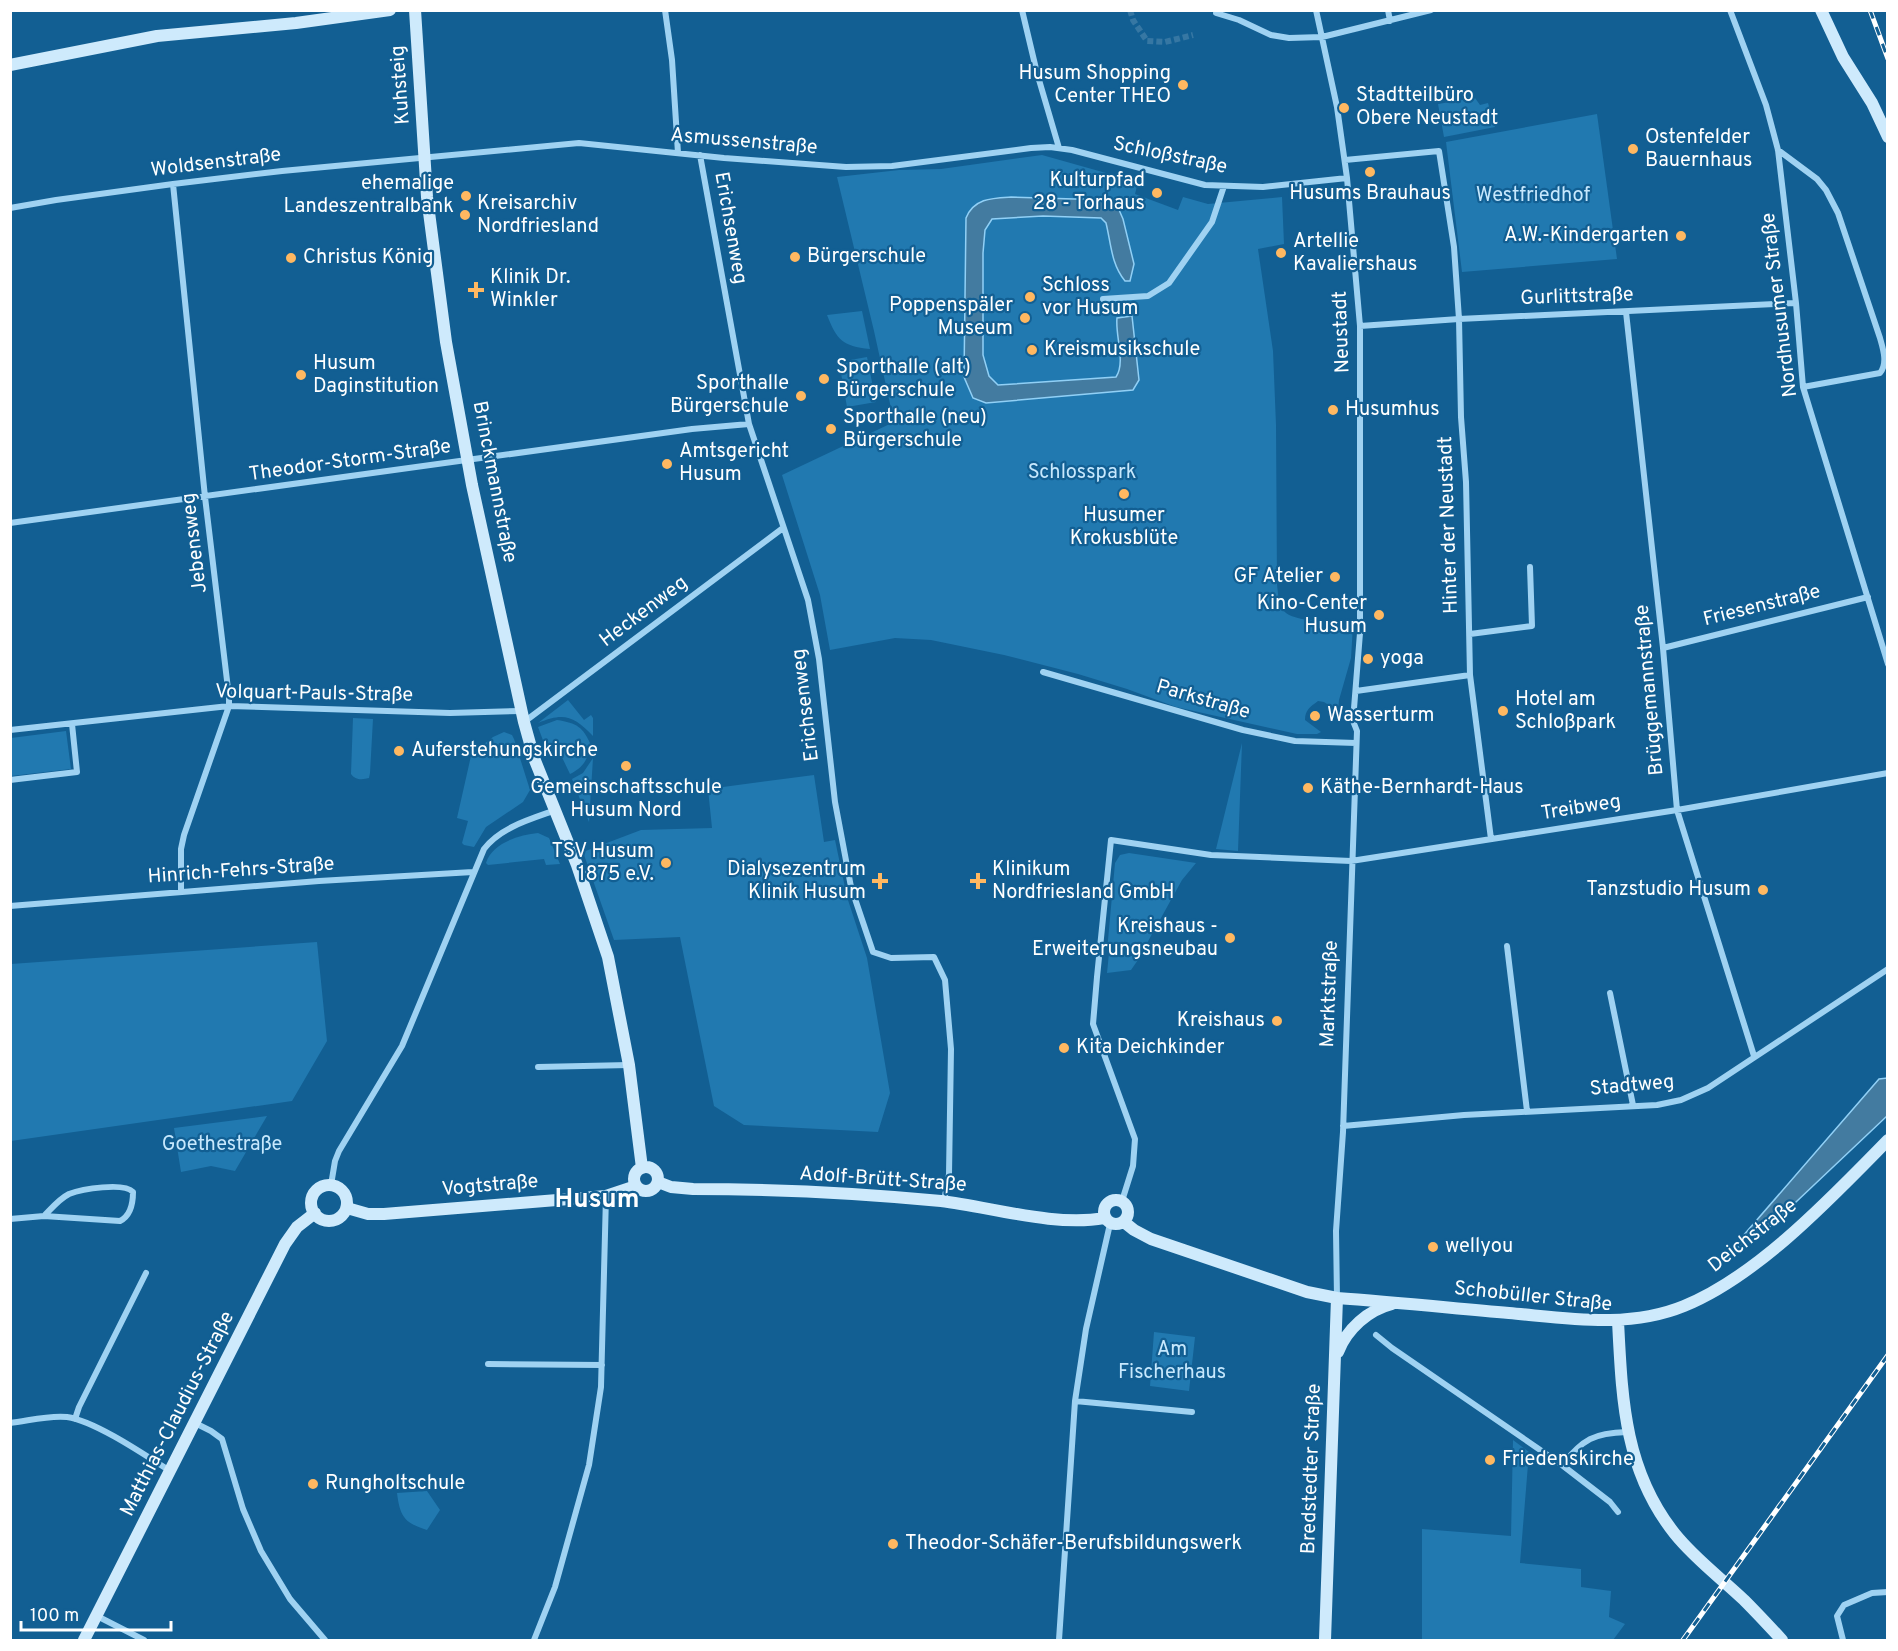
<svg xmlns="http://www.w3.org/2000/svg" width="1898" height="1651" viewBox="0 0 1898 1651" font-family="Overpass,sans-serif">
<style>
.green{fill:#2179b0}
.water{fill:#437ba0;stroke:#91d0f6;stroke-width:1.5}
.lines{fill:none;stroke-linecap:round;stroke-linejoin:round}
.street-tunnel{stroke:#3677a3;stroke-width:6;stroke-dasharray:6 3;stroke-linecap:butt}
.street{stroke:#9fd2f2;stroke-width:6}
.secondary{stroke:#ceeafc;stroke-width:12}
.rail-casing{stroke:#fff;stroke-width:5}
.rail{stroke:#125f93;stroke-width:3;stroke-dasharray:9;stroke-linecap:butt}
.poi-dot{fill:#ffb861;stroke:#125f93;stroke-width:2}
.labels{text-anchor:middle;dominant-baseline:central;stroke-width:4.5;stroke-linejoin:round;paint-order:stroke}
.poi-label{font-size:20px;fill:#fff;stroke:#125f93;text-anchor:start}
.street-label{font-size:20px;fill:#fff;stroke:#125f93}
.park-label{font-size:20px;fill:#c7e8fd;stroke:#125f93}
.district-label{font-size:26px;font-weight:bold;fill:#fff;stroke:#125f93}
</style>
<rect width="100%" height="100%" fill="#125f93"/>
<path class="green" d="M1475,98L1480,105L1488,103L1495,127L1444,137L1438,104Z
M1597,114L1617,259L1462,272L1446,142Z
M1042,155L1138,182L1135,194L1178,210L1183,197L1208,204L1282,197L1284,244L1258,249L1273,351L1276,425L1277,584C1278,592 1278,604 1284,611C1292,622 1339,623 1353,625L1351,658L1339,700L1338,711L1324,702L1318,701C1310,707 1305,710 1305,720L1321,732L1317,734H1297L1176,707L1127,689L1078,674L1004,655L931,640L895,638L830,650L820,595L782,475L894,422L874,331L837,177L899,170L941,169Z
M862,311L870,349C842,346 837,340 827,315Z
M867,357L876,402L847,407L839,362Z
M568,700L584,720L591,715L593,718V736C574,716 564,712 538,723Z
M353,718L373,719L370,773L369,778C362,780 355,780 351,774Z
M557,720C577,723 583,727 591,745C587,760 584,767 570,774L559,751L544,743L538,727Z
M66,731L71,769L11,776V738Z
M504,732L512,735L514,739L530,790L523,802L486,827L474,847L464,845L462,843L468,821L457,818L473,747L479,748L493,737Z
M1242,743L1238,851L1216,849Z
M593,758L589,822L572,779L583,773Z
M814,775L824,842L835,840L847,897L867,958L890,1093L878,1132L744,1125L714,1106L680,937L614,940L583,852L641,830L712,828L708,789Z
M538,833L549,838L560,864L546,865L544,859L488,865L486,863C492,843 519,835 538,833Z
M1129,853L1196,863L1182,880L1141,954L1107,951L1115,863L1120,855Z
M317,942L327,1041L292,1101L11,1141V964Z
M1109,953L1140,957L1131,970L1107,973Z
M267,1116L235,1171L211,1166L181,1172L174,1128Z
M1154,1332L1195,1337L1189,1391L1150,1386Z
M1513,1440L1529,1452L1520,1563L1581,1569V1587L1611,1591L1609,1617L1625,1624L1613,1640H1422V1529L1511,1536Z
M427,1491L440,1510L427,1530C404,1523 400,1516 397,1493Z"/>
<path class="water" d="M1011,197L1108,200L1116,203L1123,219L1134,264L1130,281H1125C1111,264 1111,243 1106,223L1101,218L1043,216L992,219L985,230L983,253V355L989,376L998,385L1116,377C1126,362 1115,336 1117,318L1132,316L1139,380L1133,390L986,403L973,398L964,377L966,218C974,198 993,198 1011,197Z
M1887,1078V1116L1760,1236L1741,1249L1736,1244L1879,1079Z"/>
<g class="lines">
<path class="street-tunnel" d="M1130,10L1133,20L1147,41L1165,42L1193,35"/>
<path class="street" d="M665,10L672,60L678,153
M1022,10L1037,73L1059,148
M1316,10L1337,107L1347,178L1360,326V633L1353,721L1357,731L1343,1132L1336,1231L1337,1298
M1388,10L1390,21
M1730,10L1766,105L1778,150L1796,303L1803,387L1888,664
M1216,13L1239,20L1271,35L1289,38L1322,37L1431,10
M1778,150L1817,179L1826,190L1838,213L1880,338C1883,349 1888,363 1880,373L1803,387
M700,155L749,424L808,600L819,659L835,802L851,887L873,952L891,958L934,957L945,980L951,1049L949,1174L944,1201
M1345,160L1439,151L1454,247L1459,319L1461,417L1466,482L1470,675L1491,839
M173,184L205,497L229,697V706L184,835L181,849V892
M10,208L56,200L173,184L282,171L579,143L724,158L846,167L892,166L1031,148L1050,147L1072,150L1205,185L1263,187L1347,178
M1103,299L1148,296L1169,283L1212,222L1224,186
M1626,312L1663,648L1677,810L1754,1056
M1360,326L1459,319L1796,303
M10,523L692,429L749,424
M1470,634L1532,626L1530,567
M1663,648L1868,597
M1043,672L1243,730L1295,741L1356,743
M1356,691L1470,675
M524,722L783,528
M10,730L229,706L450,713L521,711
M10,780L77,772L72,724
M10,906L319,881L473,872
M1507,946L1527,1111
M1610,993L1633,1105
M538,1067L629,1065
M1343,1126L1464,1115L1657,1105L1681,1100L1708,1088L1888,969
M331,1185L335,1161L339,1151L402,1046L484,849C501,827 531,819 556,810
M1122,1201L1133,1166L1135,1139L1093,1024L1097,977L1111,840L1211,855L1351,861L1677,810L1888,773
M10,1219L44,1216L120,1221C130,1216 133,1203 133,1192C124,1182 82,1189 69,1194C59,1199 51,1209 44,1216
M1376,1335L1392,1348L1562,1465C1583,1439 1594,1433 1627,1432
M488,1364L602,1365
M1075,1401L1192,1412
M75,1419L79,1407L146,1273
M10,1423C28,1421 48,1415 67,1417C95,1421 145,1455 170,1471
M195,1423L211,1431L222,1439L243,1509L261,1551L290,1599L325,1640
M1562,1465L1610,1502L1618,1512
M97,1616L144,1640
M534,1640L555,1587L589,1465L601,1387L606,1196
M1059,1640L1075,1401L1086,1329L1110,1224
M1843,1640L1837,1616L1844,1605L1872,1593L1888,1592"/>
<path class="secondary" d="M415,10L427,197L446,342L472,485L524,722L534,758L577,865L608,957L629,1065L642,1168
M1821,10L1843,57L1872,103L1888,137
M10,65L157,36L296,23L390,10
M634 1179a12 12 0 1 1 24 0a12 12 0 1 1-24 0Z
M658,1182L671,1187L693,1189C775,1189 858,1193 941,1201C991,1207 1055,1227 1104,1218
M311 1203a18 18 0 1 1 36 0a18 18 0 1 1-36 0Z
M1104 1212a12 12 0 1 1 24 0a12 12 0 1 1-24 0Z
M347,1208L368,1214H384L606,1196L636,1186
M1124,1222L1134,1230L1151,1239L1307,1292L1337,1298C1394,1302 1451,1308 1509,1313C1567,1318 1628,1329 1684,1306C1758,1276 1832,1197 1888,1140
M1618,1321C1622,1399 1624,1470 1675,1534C1695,1559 1721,1578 1744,1600C1757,1613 1770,1627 1782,1640
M1338,1352C1347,1329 1368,1310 1392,1304
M84,1640L285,1244L297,1227L315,1213
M1325,1640L1337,1298"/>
<g class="rail-casing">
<path id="rail" d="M1870,10L1888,59
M1683,1640L1888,1355"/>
</g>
<use href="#rail" class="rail"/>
</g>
<g class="poi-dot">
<circle cx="1183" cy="85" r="6"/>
<circle cx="1344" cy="108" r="6"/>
<circle cx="1633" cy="149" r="6"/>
<circle cx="1370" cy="172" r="6"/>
<circle cx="1157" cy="193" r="6"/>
<circle cx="466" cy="196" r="6"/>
<circle cx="465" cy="215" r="6"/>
<circle cx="1681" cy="236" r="6"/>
<circle cx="1281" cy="253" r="6"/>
<circle cx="795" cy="257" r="6"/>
<circle cx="291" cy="258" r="6"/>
<path d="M473 281h6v6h6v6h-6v6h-6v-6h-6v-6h6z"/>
<circle cx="1030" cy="297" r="6"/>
<circle cx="1025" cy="318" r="6"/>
<circle cx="1032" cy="350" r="6"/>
<circle cx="301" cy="375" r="6"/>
<circle cx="824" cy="379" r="6"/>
<circle cx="801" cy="396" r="6"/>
<circle cx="1333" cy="410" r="6"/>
<circle cx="831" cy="429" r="6"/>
<circle cx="667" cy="464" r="6"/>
<circle cx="1124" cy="494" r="6"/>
<circle cx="1335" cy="577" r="6"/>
<circle cx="1379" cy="615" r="6"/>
<circle cx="1368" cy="659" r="6"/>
<circle cx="1503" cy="711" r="6"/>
<circle cx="1315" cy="716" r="6"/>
<circle cx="399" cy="751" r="6"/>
<circle cx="626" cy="766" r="6"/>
<circle cx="1308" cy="788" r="6"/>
<circle cx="666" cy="863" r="6"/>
<path d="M877 872h6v6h6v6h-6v6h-6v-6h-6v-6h6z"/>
<path d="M975 872h6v6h6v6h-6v6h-6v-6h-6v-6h6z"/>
<circle cx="1763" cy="890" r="6"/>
<circle cx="1230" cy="938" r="6"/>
<circle cx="1277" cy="1021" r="6"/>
<circle cx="1064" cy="1048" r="6"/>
<circle cx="1433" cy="1247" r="6"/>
<circle cx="1490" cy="1460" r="6"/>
<circle cx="313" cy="1484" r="6"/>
<circle cx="893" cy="1544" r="6"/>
</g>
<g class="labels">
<g class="poi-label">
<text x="1171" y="74" text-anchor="end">Husum Shopping<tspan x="1171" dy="23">Center THEO</tspan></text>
<text x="1356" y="96">Stadtteilbüro<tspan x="1356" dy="23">Obere Neustadt</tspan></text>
<text x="1645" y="138">Ostenfelder<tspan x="1645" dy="23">Bauernhaus</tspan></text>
<text x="1145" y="181" text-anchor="end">Kulturpfad<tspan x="1145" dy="23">28 - Torhaus</tspan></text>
<text x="454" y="184" text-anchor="end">ehemalige<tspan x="454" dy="23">Landeszentralbank</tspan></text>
<text x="1370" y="194" text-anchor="middle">Husums Brauhaus</text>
<text x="477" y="204">Kreisarchiv<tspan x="477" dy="23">Nordfriesland</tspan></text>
<text x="1669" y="236" text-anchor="end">A.W.-Kindergarten</text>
<text x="1293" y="242">Artellie<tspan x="1293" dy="23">Kavaliershaus</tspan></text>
<text x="807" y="257">Bürgerschule</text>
<text x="303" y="258">Christus König</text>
<text x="490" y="278">Klinik Dr.<tspan x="490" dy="23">Winkler</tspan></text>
<text x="1042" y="286">Schloss<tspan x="1042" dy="23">vor Husum</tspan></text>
<text x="1013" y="306" text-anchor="end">Poppenspäler<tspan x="1013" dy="23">Museum</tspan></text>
<text x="1044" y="350">Kreismusikschule</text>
<text x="313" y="364">Husum<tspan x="313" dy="23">Daginstitution</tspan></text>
<text x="836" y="368">Sporthalle (alt)<tspan x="836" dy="23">Bürgerschule</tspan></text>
<text x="789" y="384" text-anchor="end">Sporthalle<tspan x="789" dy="23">Bürgerschule</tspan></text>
<text x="1345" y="410">Husumhus</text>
<text x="843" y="418">Sporthalle (neu)<tspan x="843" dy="23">Bürgerschule</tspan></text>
<text x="679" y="452">Amtsgericht<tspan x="679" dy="23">Husum</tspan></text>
<text x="1124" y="516" text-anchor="middle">Husumer<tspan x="1124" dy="23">Krokusblüte</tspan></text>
<text x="1323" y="577" text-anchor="end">GF Atelier</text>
<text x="1367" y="604" text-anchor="end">Kino-Center<tspan x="1367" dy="23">Husum</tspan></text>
<text x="1380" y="659">yoga</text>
<text x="1515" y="700">Hotel am<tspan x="1515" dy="23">Schloßpark</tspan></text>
<text x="1327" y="716">Wasserturm</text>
<text x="411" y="751">Auferstehungskirche</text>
<text x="626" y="788" text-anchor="middle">Gemeinschaftsschule<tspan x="626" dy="23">Husum Nord</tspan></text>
<text x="1320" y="788">Käthe-Bernhardt-Haus</text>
<text x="654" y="852" text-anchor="end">TSV Husum<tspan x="654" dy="23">1875 e.V.</tspan></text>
<text x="866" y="870" text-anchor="end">Dialysezentrum<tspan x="866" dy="23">Klinik Husum</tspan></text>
<text x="992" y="870">Klinikum<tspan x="992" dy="23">Nordfriesland GmbH</tspan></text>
<text x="1751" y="890" text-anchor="end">Tanzstudio Husum</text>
<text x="1218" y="927" text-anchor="end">Kreishaus -<tspan x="1218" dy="23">Erweiterungsneubau</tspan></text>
<text x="1265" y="1021" text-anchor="end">Kreishaus</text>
<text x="1076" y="1048">Kita Deichkinder</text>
<text x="1445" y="1247">wellyou</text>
<text x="1502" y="1460">Friedenskirche</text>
<text x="325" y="1484">Rungholtschule</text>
<text x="905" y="1544">Theodor-Schäfer-Berufsbildungswerk</text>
</g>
<g class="street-label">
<text transform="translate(401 85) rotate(-94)">Kuhsteig</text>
<text transform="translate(744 142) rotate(5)">Asmussenstraße</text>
<text transform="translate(1170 156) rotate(12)">Schloßstraße</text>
<text transform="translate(216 163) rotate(-7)">Woldsenstraße</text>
<text transform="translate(730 228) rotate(80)">Erichsenweg</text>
<text transform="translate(1577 297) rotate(-2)">Gurlittstraße</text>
<text transform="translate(1780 305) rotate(-97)">Nordhusumer Straße</text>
<text transform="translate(1342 332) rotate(-92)">Neustadt</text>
<text transform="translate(350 461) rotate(-8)">Theodor-Storm-Straße</text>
<text transform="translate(494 482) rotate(79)">Brinckmannstraße</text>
<text transform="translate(1449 525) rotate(-92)">Hinter der Neustadt</text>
<text transform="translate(195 543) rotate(-97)">Jebensweg</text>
<text transform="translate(1762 606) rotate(-14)">Friesenstraße</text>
<text transform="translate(644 612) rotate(-37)">Heckenweg</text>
<text transform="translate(1650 690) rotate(-95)">Brüggemannstraße</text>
<text transform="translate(314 694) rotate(1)">Volquart-Pauls-Straße</text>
<text transform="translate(1203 700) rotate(16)">Parkstraße</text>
<text transform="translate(806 705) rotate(-97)">Erichsenweg</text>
<text transform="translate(1581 808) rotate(-9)">Treibweg</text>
<text transform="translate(241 871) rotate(-4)">Hinrich-Fehrs-Straße</text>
<text transform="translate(1330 994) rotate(-88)">Marktstraße</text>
<text transform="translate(1632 1086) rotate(-5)">Stadtweg</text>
<text transform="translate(883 1180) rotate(4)">Adolf-Brütt-Straße</text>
<text transform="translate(490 1186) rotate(-5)">Vogtstraße</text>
<text transform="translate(1753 1236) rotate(-38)">Deichstraße</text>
<text transform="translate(1533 1297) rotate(6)">Schobüller Straße</text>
<text transform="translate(178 1414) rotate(-63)">Matthias-Claudius-Straße</text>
<text transform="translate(1312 1469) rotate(-88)">Bredstedter Straße</text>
</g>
<g class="park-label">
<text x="1533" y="196">Westfriedhof</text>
<text x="1082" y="473">Schlosspark</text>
<text x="222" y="1145">Goethestraße</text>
<text x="1172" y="1350">Am<tspan x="1172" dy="23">Fischerhaus</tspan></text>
</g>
<g class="district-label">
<text x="597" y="1200">Husum</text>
</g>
</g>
<rect width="1898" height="1651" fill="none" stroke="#ffffff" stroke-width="24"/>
<path d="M21 1621v9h150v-9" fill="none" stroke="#ffffff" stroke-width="3"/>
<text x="30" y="1621" font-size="18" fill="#ffffff" stroke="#125f93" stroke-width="4.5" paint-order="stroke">100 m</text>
</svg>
